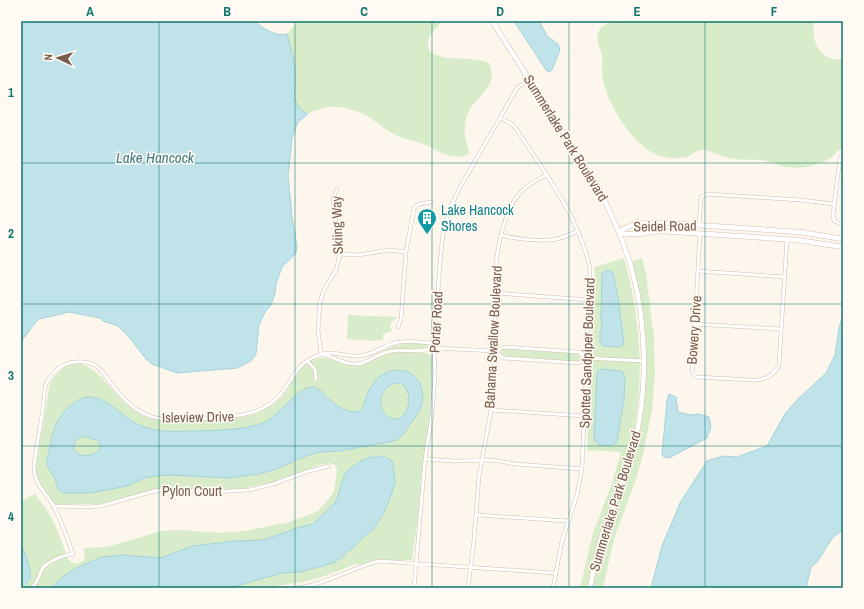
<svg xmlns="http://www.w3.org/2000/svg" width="864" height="609" viewBox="0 0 864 609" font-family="'Archivo Narrow',sans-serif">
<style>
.green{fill:#d8ecc9}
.water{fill:#bfe3e8;stroke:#a5d3da;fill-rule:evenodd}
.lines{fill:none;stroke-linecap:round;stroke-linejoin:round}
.street-casing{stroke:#d1beb0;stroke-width:4}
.secondary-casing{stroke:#d6c0b0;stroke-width:5.5}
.street{stroke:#fff;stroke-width:3}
.secondary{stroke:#fff;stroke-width:4.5}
.grid{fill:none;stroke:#0f766e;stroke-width:1;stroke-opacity:0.55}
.labels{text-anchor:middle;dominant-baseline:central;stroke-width:3;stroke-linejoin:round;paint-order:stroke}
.street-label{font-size:14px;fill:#7a5c4d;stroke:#fffaf3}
.culture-label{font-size:14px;fill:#0d838f;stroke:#fffaf3;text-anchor:start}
.water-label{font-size:15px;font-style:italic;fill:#437c86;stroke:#fffaf3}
.neatline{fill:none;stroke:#0f766e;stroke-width:1.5}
.grid-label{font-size:13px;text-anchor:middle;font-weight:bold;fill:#0f766e}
</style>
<rect width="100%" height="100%" fill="#fdf6ec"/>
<path class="green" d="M298,21H442C438,27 429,35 428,42C425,60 456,58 467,59C475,59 482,60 489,63C499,86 478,95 469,111C467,115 465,122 465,126C463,134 467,143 469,151C468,155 467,155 463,156C448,160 437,149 423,144C413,140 401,139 392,133C381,127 373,118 361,113C355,111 347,108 340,107C329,105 318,109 308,114C287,105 298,86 295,69C294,57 290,46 287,34Z
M625,21H815C809,40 821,63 843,59V148L837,151C833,158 828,160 820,163C807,168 796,169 782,166C775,164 769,161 762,160C750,159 737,161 725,157C719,156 712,151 705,150C698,149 695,153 689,156C677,160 661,158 651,152C629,138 608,104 603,80C601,72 603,64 602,55C600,46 594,39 600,29C604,22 618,22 625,21Z
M624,258C644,329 646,402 624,472C619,485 613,498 609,512C600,536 593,562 588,588H580L593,533L612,483L621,452L587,450L595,278L594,267Z
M642,258L646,273L654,339L655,373L652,409L642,459L635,482L614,539L603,588H590L603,533L628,467L640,413L644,361L639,305L629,263Z
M348,315L397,317L391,323L390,327L392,331L383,334V339L373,341L347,339Z
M408,343L426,344L428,346V348L425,350L405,349L386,351L384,350L393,346Z
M503,349L576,354L579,355L581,358L579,361L575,362L504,357L501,354V351Z
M424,353H428L431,356L432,363L430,418L424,456L417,524L412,560H379L360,565L356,564L322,577L307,581L265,588H21V585C25,585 29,582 30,578C32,568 24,554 21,545C19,537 21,511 21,501L35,494C53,516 59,533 68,559C76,569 90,561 83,548L107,547L161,531L181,530L220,533L244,531L290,522L318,511L326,502L334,492L337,469L335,465L329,463L317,466L274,482L240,489H216L166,487L99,504H53L38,482L35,472L50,383C81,334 107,390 131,408C142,417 156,421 171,421C190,421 209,420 228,418C236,418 244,417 252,415C264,411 276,404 284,394C294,381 298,366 313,360C328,353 339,366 354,366C370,366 374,357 387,354C398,351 412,353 424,353Z"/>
<path class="water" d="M21,21H254C263,28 275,37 287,34C290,46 294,57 295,69C298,86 287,105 308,114L298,122L292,138L288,176L292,217L297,246L296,253L282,267L276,284L275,293L271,305L265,312L259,325L256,354L251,361L237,368L177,373L152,364L146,359L129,337L118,326L103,321L100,318L69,312L39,319L35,323L21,342Z
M514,21H539L548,37L558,44L560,50L552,70L549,72L546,70Z
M607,270L611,271L613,273L618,296L624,344L620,347L603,346L600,342V332L602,326L601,319L602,273Z
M843,315V530L833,537L817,562L811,567L806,588H651L662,546L680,503L707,461L723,456L737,457L767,446L785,414L798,399L826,373L835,355L839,328Z
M602,369L622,371L625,378L624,400L617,441C613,448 605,445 599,445L594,440L597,374L598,371Z
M395,370C398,371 402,370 405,371C419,374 425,391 422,404C420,411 415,417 411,423C406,430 403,437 394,441L339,451L321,452L306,456L274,470L258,474L229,478L170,475L156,476L145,478L127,486L90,493H64C56,491 58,486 55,479C52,473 46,468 47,460C47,457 49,455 49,452C52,431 57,415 74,403C79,400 82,397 88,397C105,396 119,413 132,421C141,427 153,430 163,431C173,432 184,431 194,431C217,430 243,431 265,422C281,415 296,387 313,387C320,388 325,396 330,400C339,408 347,412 359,412C364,408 364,404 366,398C371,383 379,373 395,370ZM396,383C398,383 400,383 402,384C413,390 411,421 393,419C388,418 384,415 382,409C378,398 384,385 396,383ZM83,436L97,440C111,456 71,463 74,445C75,440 79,438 83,436Z
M669,394L676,397L678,412L690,415L699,414L709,417L711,427L707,438L669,458L664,457L662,455L667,400Z
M372,457H384L389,459L392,461L394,471L395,483L390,498L384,513L374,529L361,539L353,548L348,551L344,556L333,563L300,572L282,573L229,588H51L65,575L76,568L102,557L124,555L160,558L193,546L235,541L262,540L272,537L297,528L313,524L334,504L337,499L344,476L346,472L360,461Z
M21,545C25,553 40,584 21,585Z"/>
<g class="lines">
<g class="street-casing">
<path id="street" d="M500,118L512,124L517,130C546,174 579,217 590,269L582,469L577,495L562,541L553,588
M843,156L840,158L833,215L834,221L843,225
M699,225L701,197L707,194L800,200L834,204
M700,233L692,373L697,377L751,380C764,381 773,377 779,365L787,239
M501,235C516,239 541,242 557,239C565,237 571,234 578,231
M340,254L358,255L390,250L406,252
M698,271L785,277
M496,293L590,300
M694,324L781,329
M398,327L401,320L406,252L414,208L419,204L431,202
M495,351L503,358L578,363L587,358
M321,353L318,331L320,301L325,288L336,270L340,254L333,198L337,189
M323,354C333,357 342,363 353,364C366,365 375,355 388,352C403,348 419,354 434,348L495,351L504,347L579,352L587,358L644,361
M307,361L315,369L316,380
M491,410L585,416
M425,459L455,461L493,460L516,464L582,469
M53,506L88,507L101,506L154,491L167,489L212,492L249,490L273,484L306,472L329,466
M476,515L568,521
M31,588C38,583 39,576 42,569C46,562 66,554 73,554C67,538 62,522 54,507C45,490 34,486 34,465C37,446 40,427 43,408C44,401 44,392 46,384C49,377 57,368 64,365C72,361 88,360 96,366C101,369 106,377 110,382C127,404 142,419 171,420C185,420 199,419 213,418C238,416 262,415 280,395C291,383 295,367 310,359C331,347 340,357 360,356C371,355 381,348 391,344C403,340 417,342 430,343L434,348
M296,588C325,585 351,568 379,561L556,573
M414,588L425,459L432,415L435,374L434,348L440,262L443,233L448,213L459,189L517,88L530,79
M468,588L474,540L479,476L491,410L494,383L496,265C498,243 505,206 523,190C529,184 539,179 546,175"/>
</g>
<g class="secondary-casing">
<path id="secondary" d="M492,21L599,189C612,215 624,242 632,270C649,333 648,404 628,467C621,489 611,510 603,532C597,550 594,569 590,588
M619,232C630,222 650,223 665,223L800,232L843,239
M619,232C631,237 647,232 661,231L797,240L843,247"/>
</g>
<use href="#street" class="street"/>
<use href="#secondary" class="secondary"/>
</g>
<path class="grid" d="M159,21V588M295,21V588M432,21V588M569,21V588M705,21V588M21,163H843M21,304H843M21,446H843"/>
<defs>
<g id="building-pin" transform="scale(1)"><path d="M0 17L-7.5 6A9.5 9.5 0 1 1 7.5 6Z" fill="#0f9aa8" stroke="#fffaf3"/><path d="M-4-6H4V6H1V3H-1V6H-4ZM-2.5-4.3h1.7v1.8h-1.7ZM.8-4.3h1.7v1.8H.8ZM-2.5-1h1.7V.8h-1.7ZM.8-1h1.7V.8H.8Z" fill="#fff"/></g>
</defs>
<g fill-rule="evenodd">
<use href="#building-pin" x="427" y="218"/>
</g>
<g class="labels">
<g class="street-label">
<text transform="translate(566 138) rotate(58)">Summerlake Park Boulevard</text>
<text transform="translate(337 225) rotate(-92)">Skiing Way</text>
<text transform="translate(665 226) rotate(-1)">Seidel Road</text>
<text transform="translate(436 322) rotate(-87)">Porter Road</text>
<text transform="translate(694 330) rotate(-86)">Bowery Drive</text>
<text transform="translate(493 337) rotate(-87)">Bahama Swallow Boulevard</text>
<text transform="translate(587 353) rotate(-88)">Spotted Sandpiper Boulevard</text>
<text transform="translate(198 417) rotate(-1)">Isleview Drive</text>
<text x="192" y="491">Pylon Court</text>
<text transform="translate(615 501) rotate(-73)">Summerlake Park Boulevard</text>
</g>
<g class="culture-label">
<text x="441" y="210">Lake Hancock<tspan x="441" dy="16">Shores</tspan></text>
</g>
<g class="water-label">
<text x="155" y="157">Lake Hancock</text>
</g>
</g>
<rect width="864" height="609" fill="none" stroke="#fffaf3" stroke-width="44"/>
<g transform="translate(58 58) rotate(274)" stroke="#fffaf3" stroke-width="3" paint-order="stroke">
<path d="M0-3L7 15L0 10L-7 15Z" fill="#7a5c4d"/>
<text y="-6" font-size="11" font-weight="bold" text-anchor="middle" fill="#7a5c4d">N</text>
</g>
<rect x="22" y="22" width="820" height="565" class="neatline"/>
<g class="grid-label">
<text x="90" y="16">A</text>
<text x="227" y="16">B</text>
<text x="364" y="16">C</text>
<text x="500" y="16">D</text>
<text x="637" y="16">E</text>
<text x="774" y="16">F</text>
<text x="11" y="97">1</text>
<text x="11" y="238">2</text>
<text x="11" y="380">3</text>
<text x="11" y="521">4</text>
</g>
</svg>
